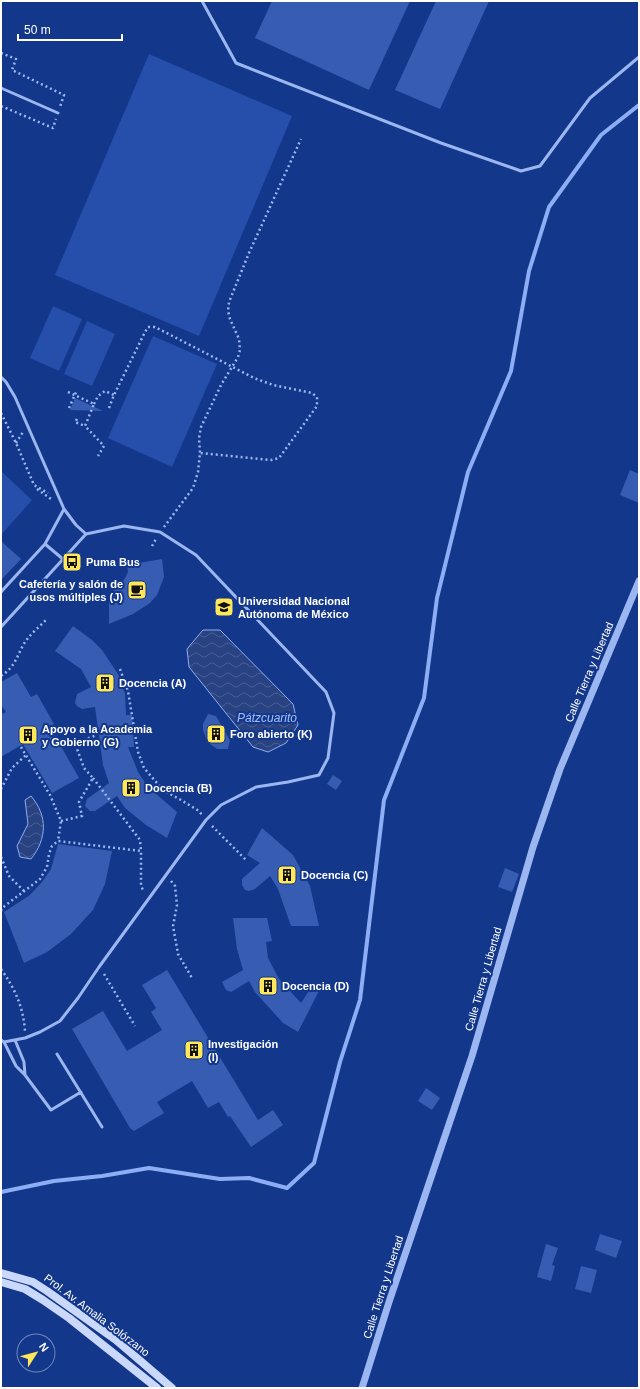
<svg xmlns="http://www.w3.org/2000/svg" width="640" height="1389" viewBox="0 0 640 1389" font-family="Helvetica,sans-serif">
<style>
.garden{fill:#254faa}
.water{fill:url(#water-waves);stroke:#8daef4}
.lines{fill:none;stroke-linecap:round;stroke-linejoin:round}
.stream{stroke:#8daef4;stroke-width:4}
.building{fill:#375db3}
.path{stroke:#9bb6f0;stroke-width:2.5;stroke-dasharray:2 3;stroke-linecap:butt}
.service{stroke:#9bb6f0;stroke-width:3}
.tertiary{stroke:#9bb6f0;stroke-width:7}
.secondary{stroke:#c9d8fb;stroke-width:8}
.labels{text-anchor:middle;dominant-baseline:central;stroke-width:4;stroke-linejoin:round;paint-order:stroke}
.poi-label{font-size:11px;font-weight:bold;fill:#fff;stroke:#13378b;text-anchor:start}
.street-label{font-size:11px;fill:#fff;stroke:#13378b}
.water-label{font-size:12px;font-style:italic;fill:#a7c0f8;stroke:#13378b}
</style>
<defs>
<pattern id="water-waves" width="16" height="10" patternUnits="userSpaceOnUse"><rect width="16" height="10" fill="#284282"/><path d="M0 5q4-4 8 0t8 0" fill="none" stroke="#485e95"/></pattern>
</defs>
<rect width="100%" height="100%" fill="#13378b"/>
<path class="garden" d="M149,54L292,116L199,336L55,275Z
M53,306L82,319L59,371L30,358Z
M87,321L115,334L92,386L64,374Z
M153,336L217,364L172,467L108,438Z
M1,471L32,500L1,535Z"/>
<path class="water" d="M203,630H220L293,704L298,725L286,743L268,752L253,747L189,667L187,649Z
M31,796C48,816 47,839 31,859L20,857L17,846L28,824L25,800Z"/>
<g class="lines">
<path class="stream" d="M1,1192L54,1181L102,1176L149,1168L220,1179L249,1178L287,1188L314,1163L340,1062L360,1000L384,800L424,698L437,598L468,472L511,371L529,271L549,207L601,135L639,105"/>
</g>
<path class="building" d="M272,1H410L369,90L255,38Z
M436,1H489L440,109L395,90Z
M75,398L103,411L70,410Z
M630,470L639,474V503L620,495Z
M1,541L21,559L1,580Z
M162,559L164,577L157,595L150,603L133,614L109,624V594L120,586L125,578L128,572L127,565Z
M73,626L92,640L102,650L118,674L125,694L126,715H132L134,747H128L138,772L148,787L177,812L167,838L146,825L125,808L117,796L95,811H90L85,806L87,799L109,783L103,765L95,707L82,709L77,706L75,703L77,694L91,687L81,669L55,651Z
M17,673L31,697L37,694L54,724L50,727L79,778L52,793L23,744L1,757V715L6,712L1,705V682Z
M208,714L216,716L230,740L228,749H217L210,744L206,738L203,730V724Z
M333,775L342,781L336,790L327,784Z
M262,828L293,855L310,886L319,926H291L278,889L270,876L255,889L249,891L245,890L242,885V879L260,863L247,855Z
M58,844L112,851L105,884L93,910L71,934L47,952L24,963L4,912L30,895L42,882L51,869Z
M505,868L519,874L512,892L498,887Z
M233,918H267L272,941L266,942L268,958L279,979L301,1003L314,983L321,987L298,1032L283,1023L255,992L249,981L231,992L226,990L222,982L243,970L237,949Z
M167,970L258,1120L273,1110L283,1125L251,1147L230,1116L228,1117L219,1102L208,1108L192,1081L157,1102L164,1113L134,1131L130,1128L72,1029L103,1011L127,1051L162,1030L151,1012L156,1008L142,985Z
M426,1088L440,1098L432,1110L418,1101Z
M600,1234L622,1241L616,1258L595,1250Z
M546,1244L558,1248L552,1265L555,1266L551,1281L537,1277Z
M581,1266L597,1270L591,1293L575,1289Z"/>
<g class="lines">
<path class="path" d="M1,53L16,59L12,70L64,95L60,107
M1,106L53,128L56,119
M68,392L94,404L85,426L104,446L98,456
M94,404L98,396L105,391L114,395
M69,408L77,390
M109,408L114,395L145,332L148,327H155L254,378L273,385L312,393L317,397V406L279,458L271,460L200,453
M1,413L16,443L34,485L48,493
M77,419L75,422L85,426
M16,443L23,432
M37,489L51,499
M164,527L193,488L198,472L200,453L199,438L201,427L221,385L238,357L240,350L239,339L230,319L228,311L229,302L249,253L301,139
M152,546L156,539
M120,669L128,691L138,752L144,768L163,790L181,800L199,811L202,815
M1,676C18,665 17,652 28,638C33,632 40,626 46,620
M1,713V714
M21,747L50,795L61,821L58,841L141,851V886L144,892
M93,778L140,840L141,851
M1,789L12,768L26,755
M61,821L82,816L79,802L93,778L84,768L76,746L81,741L97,735
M212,826L247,861
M1,857L9,876L24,891
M171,881L175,886L177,905L173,926L178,954L192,978
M1,911L2,908L40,879L47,867L49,854L52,846L58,841
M1,969C15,989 23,1006 25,1031
M104,974L135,1026"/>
<path class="service" d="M202,1L236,63L441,143L521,171L540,166L590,98L639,57
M1,88L58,113
M1,377L6,382L15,397L64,509L76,525L86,534
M64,560L45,544L64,509
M1,592L45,544
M1,627L86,534L124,526L160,532L196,555L326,692L334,713L328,758L319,775L288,782L256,787L221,805L206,820L99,967L78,998L60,1021L40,1032L25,1038L4,1042L1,1040
M15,1040L24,1062L25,1075
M4,1042L16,1066L25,1075L51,1110L81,1092
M57,1054L102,1127"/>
<path class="tertiary" d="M362,1388L389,1302L472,1056L533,847L560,769L639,581"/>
<path class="secondary" d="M1,1273L33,1282L47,1291L116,1340L172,1388
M1,1282L25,1289L43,1300L69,1318L157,1388"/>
</g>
<defs>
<g id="bus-square" transform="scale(1)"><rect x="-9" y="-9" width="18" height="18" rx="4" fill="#ffe75a" stroke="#13378b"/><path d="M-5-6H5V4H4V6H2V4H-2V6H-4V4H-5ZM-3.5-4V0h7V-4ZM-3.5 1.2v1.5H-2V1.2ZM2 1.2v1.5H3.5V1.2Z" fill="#111"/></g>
<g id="cafe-square" transform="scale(1)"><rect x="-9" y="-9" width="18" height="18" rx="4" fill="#ffe75a" stroke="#13378b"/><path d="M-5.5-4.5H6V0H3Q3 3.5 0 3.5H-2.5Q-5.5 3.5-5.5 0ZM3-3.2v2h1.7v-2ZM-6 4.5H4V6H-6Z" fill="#111"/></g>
<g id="school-square" transform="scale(1)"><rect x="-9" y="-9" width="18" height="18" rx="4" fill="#ffe75a" stroke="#13378b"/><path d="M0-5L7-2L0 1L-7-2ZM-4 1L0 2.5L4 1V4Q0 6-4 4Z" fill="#111"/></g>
<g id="building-square" transform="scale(1)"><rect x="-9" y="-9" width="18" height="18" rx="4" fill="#ffe75a" stroke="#13378b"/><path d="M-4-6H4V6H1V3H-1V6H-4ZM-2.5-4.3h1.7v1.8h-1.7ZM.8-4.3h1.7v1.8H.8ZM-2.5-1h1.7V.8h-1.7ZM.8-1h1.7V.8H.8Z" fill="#111"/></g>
</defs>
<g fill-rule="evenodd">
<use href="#bus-square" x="72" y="562"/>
<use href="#cafe-square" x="137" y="590"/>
<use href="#school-square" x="224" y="607"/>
<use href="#building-square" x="105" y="683"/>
<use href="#building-square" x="216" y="734"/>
<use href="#building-square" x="28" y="735"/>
<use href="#building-square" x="131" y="788"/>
<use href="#building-square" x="287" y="875"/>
<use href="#building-square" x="268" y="986"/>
<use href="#building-square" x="194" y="1050"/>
</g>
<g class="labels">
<g class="poi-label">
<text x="86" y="562">Puma Bus</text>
<text x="123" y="584" text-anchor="end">Cafetería y salón de<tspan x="123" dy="13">usos múltiples (J)</tspan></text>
<text x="238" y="601">Universidad Nacional<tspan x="238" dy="13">Autónoma de México</tspan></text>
<text x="119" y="683">Docencia (A)</text>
<text x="42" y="729">Apoyo a la Academia<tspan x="42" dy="13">y Gobierno (G)</tspan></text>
<text x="230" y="734">Foro abierto (K)</text>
<text x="145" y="788">Docencia (B)</text>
<text x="301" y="875">Docencia (C)</text>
<text x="282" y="986">Docencia (D)</text>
<text x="208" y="1044">Investigación<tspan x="208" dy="13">(I)</tspan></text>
</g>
<g class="street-label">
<text transform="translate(589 672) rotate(-67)">Calle Tierra y Libertad</text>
<text transform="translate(483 979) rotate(-74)">Calle Tierra y Libertad</text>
<text transform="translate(383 1287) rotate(-72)">Calle Tierra y Libertad</text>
<text transform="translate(97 1315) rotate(37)">Prol. Av. Amalia Solórzano</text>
</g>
<g class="water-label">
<text x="267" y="718">Pátzcuarito</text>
</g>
</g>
<rect width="640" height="1389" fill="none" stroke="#ffffff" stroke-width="4"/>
<g transform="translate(36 1353) rotate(54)"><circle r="19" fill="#13378b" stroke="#7187b9"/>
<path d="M0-3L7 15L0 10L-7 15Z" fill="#ffe75a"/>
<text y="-6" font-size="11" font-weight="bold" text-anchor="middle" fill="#ffffff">N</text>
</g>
<path d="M18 34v6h104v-6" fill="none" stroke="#ffffff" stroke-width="2"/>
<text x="24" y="34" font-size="12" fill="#ffffff" stroke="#13378b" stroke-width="3" paint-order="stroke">50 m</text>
</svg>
